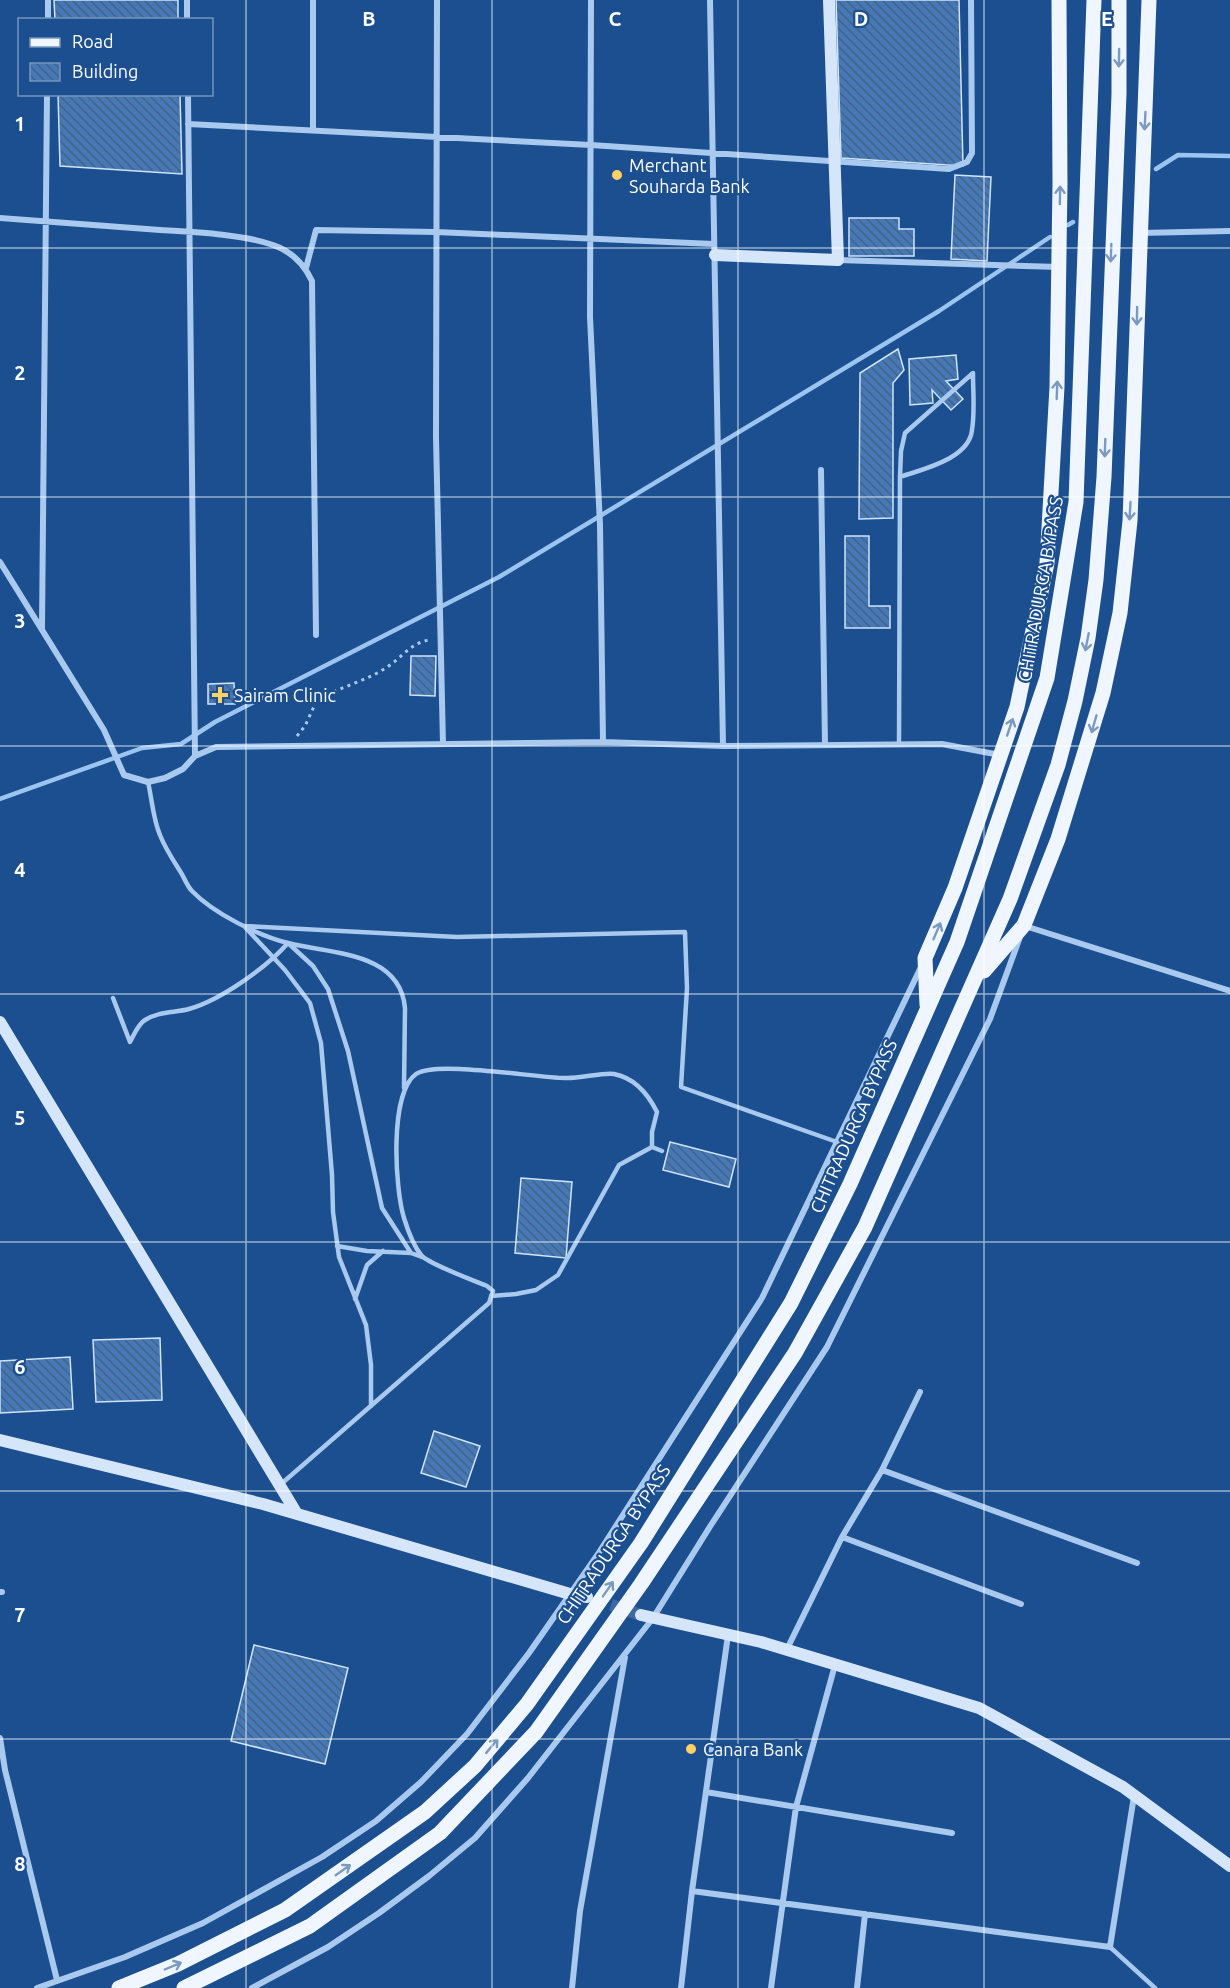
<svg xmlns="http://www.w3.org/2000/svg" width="1230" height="1988" viewBox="0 0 1230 1988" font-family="Ubuntu,sans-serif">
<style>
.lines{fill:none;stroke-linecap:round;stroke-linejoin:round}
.stream{stroke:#9cc4f0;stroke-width:4.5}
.building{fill:url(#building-back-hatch);stroke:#cfe3fa;stroke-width:1.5}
.secondary-tunnel{stroke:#3d69a0;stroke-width:12;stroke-dasharray:12 6;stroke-linecap:butt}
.path{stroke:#a9c9ee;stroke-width:3;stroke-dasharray:3 4.5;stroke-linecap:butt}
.lane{stroke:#a9c9ee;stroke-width:4.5}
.street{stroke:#a9c9ee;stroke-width:6}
.secondary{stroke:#d6e6fa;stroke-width:12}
.primary{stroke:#f0f6ff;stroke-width:15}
.oneway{stroke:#7b9ac1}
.grid{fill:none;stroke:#fff;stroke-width:1.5;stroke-opacity:0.55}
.poi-dot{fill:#ffd166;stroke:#1b4f8f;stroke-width:2}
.labels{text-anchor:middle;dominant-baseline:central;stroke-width:4.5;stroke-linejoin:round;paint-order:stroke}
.poi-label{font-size:18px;fill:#fff;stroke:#1b4f8f;text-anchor:start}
.street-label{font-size:18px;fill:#fff;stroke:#1b4f8f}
.grid-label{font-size:20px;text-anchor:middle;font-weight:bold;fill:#fff;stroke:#1b4f8f;stroke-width:4.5;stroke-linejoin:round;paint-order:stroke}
</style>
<defs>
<pattern id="building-back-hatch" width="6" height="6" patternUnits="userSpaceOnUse" patternTransform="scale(1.5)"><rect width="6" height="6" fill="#4478b7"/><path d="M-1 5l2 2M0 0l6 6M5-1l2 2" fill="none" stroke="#486282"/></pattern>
</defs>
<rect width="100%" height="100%" fill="#1b4f8f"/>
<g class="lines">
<path class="stream" d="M1156,169L1178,155L1230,156
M1068,225L1073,222
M0,799L142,748L181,744L215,722L499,577L939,311L1050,237"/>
</g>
<path class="building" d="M54,0H178V20H55Z
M836,0H959L963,166L841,158Z
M58,94H180L182,174L60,166Z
M955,175L991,177L987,261L951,259Z
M849,218H899V229H914V256H849Z
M898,349L904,370L893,383V518L859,519L860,373Z
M956,355L958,379L946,381L963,399L951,410L932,390L933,403L910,405L909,359Z
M845,536H869V606H890V628H845Z
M411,656H436L435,696L410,695Z
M234,683L235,704H208V684Z
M670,1142L736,1159L729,1187L663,1170Z
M521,1178L572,1182L566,1258L515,1253Z
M160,1338L162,1400L96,1402L93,1340Z
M70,1357L73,1409L0,1413V1361Z
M434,1431L480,1446L466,1487L421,1473Z
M254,1645L348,1668L325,1764L231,1741Z"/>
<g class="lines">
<path class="secondary-tunnel" d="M594,1599L641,1615"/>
<path class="path" d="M297,736L305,726L317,700C341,686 372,680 394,662C405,653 414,642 430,640"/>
<path class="lane" d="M899,744L900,477C923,469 969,459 972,430C975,412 973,391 973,373L905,433L901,451L900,477
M148,782C152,799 153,819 160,835C165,848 173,860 180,871C184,877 187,886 192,891C213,913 259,936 288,943C330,954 400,951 405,1008L404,1088
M244,926L457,937L685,932L687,988L681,1087L837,1142
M244,926L285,970L310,1003L321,1043L332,1175L333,1212L339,1257L366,1325L371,1365V1406
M113,998L130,1042C134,1035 138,1024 145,1020C160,1011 174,1013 189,1009C221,1000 267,967 288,943L313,966L328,989L348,1051L382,1208L411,1253L422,1257
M337,1246L367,1251L411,1253
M491,1296L516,1294L536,1290L558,1275L619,1165L652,1147
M355,1299L367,1265L383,1251
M280,1485L489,1303L493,1291L487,1286C473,1280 428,1264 421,1255C413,1245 408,1231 404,1218C395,1189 389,1093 416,1074C436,1060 536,1078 565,1078C578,1079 604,1072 614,1074C635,1078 648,1094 657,1112L652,1132V1147L662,1151
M1110,1947L1155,1988"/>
<path class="street" d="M187,0V20
M313,0V130
M437,0L436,437L443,744
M591,0L590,317L600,525L603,742
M710,0L723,746
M48,20V0
M188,94L195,756
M188,124L591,145L949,169L967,162L972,153L971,0
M0,218C53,222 106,226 160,230C193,232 242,234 273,245C291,251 304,264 312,281L316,635
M1140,233L1230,231
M838,260L1059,267
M306,268L316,230L436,232L714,244
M821,470L825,745
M0,562L104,730L124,775L148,782L165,778L183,769L195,756L216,747L603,742L723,746L942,744L1000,755
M42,628L47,94
M1025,926L1230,991
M882,1470L1137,1563
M842,1537L1021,1604
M0,1592H2
M728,1635L692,1891L1110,1947L1134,1796
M787,1649L842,1537L882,1470L920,1392
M0,1738L5,1770L57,1980
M706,1792L952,1833
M37,1988L125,1957L203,1923L322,1857L376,1821L421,1782L467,1734L529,1653L598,1554L762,1298L921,967
M252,1988L328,1947L379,1913L429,1876L475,1838L528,1778L653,1618L711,1525L827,1347L990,1019L1020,937
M572,1988L580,1911L625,1657
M681,1988L692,1891
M771,1988L796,1807L835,1665
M857,1988L865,1914"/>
<path class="secondary" d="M715,255L838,260L829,0
M0,1022L297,1514
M0,1440L263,1504L570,1594L587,1597
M641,1615L761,1642L979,1708L1123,1787L1230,1866"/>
<path class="primary" d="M984,971L1024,925L1058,839L1103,693L1120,613L1130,521L1149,0
M927,1005L925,958L955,888L1017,707L1047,563L1057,387L1060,184L1059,0
M119,1988L178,1964L285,1910L425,1812L475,1766L527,1704L641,1543L791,1303L850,1184L957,942L1047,678L1076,502L1094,0
M184,1988L310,1926L440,1833L536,1732L641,1584L795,1353L865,1227L1010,899L1058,765L1075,701L1088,638L1096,580L1104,477L1119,94V0"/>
</g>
<defs><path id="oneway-shaft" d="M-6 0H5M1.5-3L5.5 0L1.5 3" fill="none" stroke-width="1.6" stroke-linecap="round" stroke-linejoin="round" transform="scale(1.5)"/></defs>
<g class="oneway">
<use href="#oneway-shaft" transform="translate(1119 58) rotate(91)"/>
<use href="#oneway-shaft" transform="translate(1145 121) rotate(93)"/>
<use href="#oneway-shaft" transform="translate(1060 195) rotate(-89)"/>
<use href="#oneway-shaft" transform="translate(1111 253) rotate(92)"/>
<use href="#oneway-shaft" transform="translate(1137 316) rotate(91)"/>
<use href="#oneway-shaft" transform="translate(1057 390) rotate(-88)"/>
<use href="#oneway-shaft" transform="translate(1105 448) rotate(92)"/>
<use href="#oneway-shaft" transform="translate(1130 511) rotate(93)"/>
<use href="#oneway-shaft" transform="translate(1087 642) rotate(101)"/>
<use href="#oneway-shaft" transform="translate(1094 724) rotate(106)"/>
<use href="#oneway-shaft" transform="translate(1010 727) rotate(-71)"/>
<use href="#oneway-shaft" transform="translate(937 931) rotate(-67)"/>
<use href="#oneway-shaft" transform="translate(608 1589) rotate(-55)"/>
<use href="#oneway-shaft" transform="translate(492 1746) rotate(-50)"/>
<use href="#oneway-shaft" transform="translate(343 1870) rotate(-35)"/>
<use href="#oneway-shaft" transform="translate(173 1966) rotate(-23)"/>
</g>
<path class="grid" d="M246,0V1988M492,0V1988M738,0V1988M984,0V1988M0,248H1230M0,497H1230M0,746H1230M0,994H1230M0,1242H1230M0,1491H1230M0,1739H1230"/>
<g class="poi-dot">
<circle cx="617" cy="175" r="6"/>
<path d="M217 686h6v6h6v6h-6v6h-6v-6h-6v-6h6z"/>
<circle cx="691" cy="1749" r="6"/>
</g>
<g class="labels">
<g class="poi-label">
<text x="629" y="165">Merchant<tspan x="629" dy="21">Souharda Bank</tspan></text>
<text x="234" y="695">Sairam Clinic</text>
<text x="703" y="1749">Canara Bank</text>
</g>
<g class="street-label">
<text transform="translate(1040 589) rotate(-80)">CHITRADURGA BYPASS</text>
<text transform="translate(853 1126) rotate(-66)">CHITRADURGA BYPASS</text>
<text transform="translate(613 1544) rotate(-56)">CHITRADURGA BYPASS</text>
</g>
</g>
<g class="grid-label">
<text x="369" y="26">B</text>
<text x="615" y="26">C</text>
<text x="861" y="26">D</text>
<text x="1107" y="26">E</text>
<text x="20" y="131">1</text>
<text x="20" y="380">2</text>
<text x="20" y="628">3</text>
<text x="20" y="877">4</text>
<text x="20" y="1125">5</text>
<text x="20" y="1374">6</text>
<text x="20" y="1622">7</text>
<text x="20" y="1871">8</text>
</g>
<rect x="18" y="18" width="195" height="78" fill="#1b4f8f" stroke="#7695bc" stroke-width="1.5"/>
<rect x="30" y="38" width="30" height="9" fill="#f0f6ff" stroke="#7695bc" stroke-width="1.5"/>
<text x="72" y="48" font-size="18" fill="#ffffff">Road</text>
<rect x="30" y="63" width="30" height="18" fill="url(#building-back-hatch)" stroke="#7695bc" stroke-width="1.5"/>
<text x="72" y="78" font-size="18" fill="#ffffff">Building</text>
</svg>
